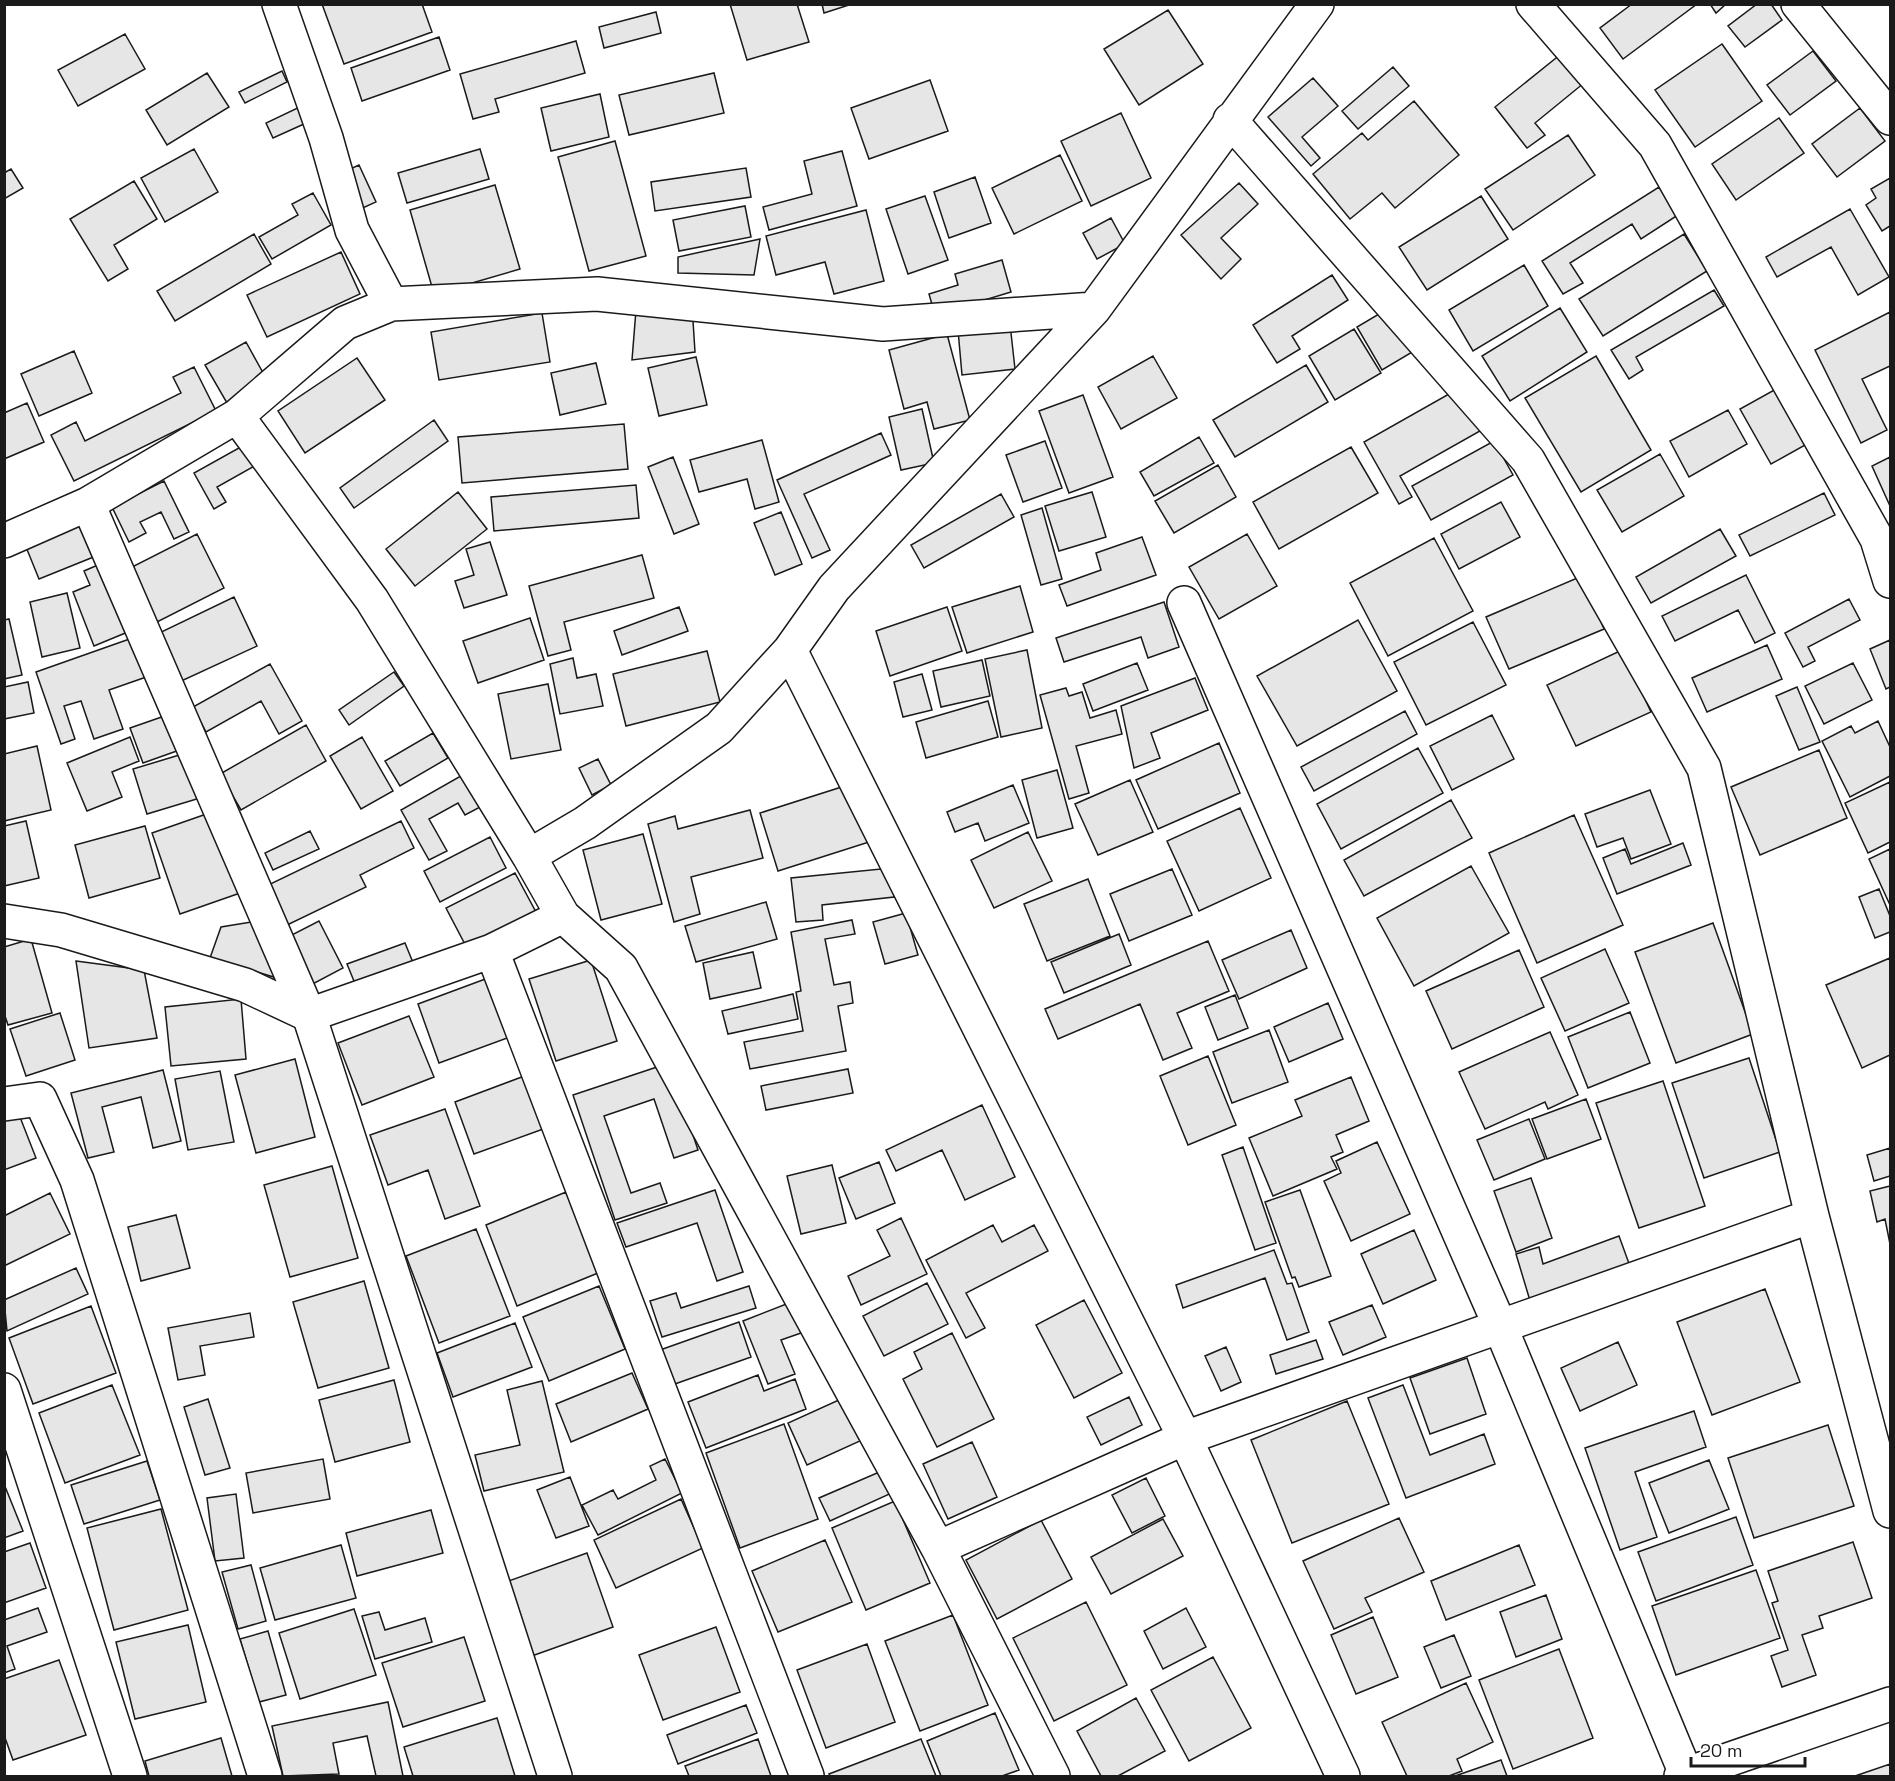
<svg xmlns="http://www.w3.org/2000/svg" width="1895" height="1781" viewBox="0 0 1895 1781" font-family="'Space Grotesk',sans-serif">
<style>
.building{fill:#e6e6e6;stroke:#1a1a1a;stroke-width:1.5}
.lines{fill:none;stroke-linecap:round;stroke-linejoin:round}
.minor-casing{stroke:#1a1a1a;stroke-width:36}
.minor{stroke:#fff;stroke-width:33}
</style>
<rect width="100%" height="100%" fill="#fff"/>
<path class="building" d="M322,4H422L432,32L344,64Z
M730,4H797L809,42L747,60Z
M822,4H852L824,13Z
M1632,4H1697L1623,59L1600,28Z
M1710,4H1726L1716,13Z
M1757,4H1771L1782,20L1745,47L1728,26Z
M1168,10L1203,64L1139,105L1104,49Z
M656,12L661,33L604,48L599,27Z
M125,34L145,69L78,106L58,70Z
M439,37L450,70L362,101L351,68Z
M576,41L585,73L495,99L499,112L473,119L460,74Z
M1722,44L1762,101L1695,147L1655,90Z
M1813,51L1836,81L1790,115L1767,85Z
M1561,54L1584,83L1535,123L1545,135L1527,148L1495,107Z
M1393,67L1409,86L1358,129L1342,111Z
M282,71L287,82L245,103L239,92Z
M207,73L229,107L167,145L146,110Z
M714,73L724,113L629,135L619,95Z
M1313,78L1338,106L1302,137L1320,158L1311,166L1268,117Z
M930,80L948,131L869,159L851,108Z
M600,94L609,137L551,151L541,108Z
M1414,101L1459,155L1395,208L1382,193L1350,219L1313,174L1362,133L1368,140Z
M308,103L315,119L273,138L266,123Z
M1860,108L1885,141L1837,177L1812,144Z
M1121,113L1151,178L1091,206L1061,141Z
M1779,118L1804,153L1736,200L1712,164Z
M1568,135L1595,175L1513,230L1485,189Z
M615,141L646,256L589,271L558,157Z
M194,149L218,192L165,222L141,178Z
M480,149L489,179L407,203L398,173Z
M842,151L857,206L769,230L763,207L812,194L804,161Z
M1060,155L1082,201L1014,234L992,188Z
M359,165L376,202L356,211L339,174Z
M746,168L751,197L655,211L651,182Z
M11,169L23,188L4,199V173Z
M975,177L991,223L949,238L934,192Z
M1890,178V226L1882,231L1866,205L1876,198L1871,189Z
M134,181L157,219L114,245L128,269L108,281L70,219Z
M1239,183L1258,204L1221,238L1241,259L1221,279L1181,235Z
M495,185L520,269L434,294L410,210Z
M1659,187L1678,215L1641,239L1632,224L1570,263L1583,283L1563,294L1542,261Z
M313,193L331,225L272,259L259,237L298,215L292,204Z
M925,196L948,260L908,274L886,209Z
M1481,196L1508,239L1427,290L1399,247Z
M745,206L751,237L679,251L673,220Z
M1850,209L1889,277L1858,295L1831,247L1777,277L1766,257Z
M866,210L884,281L834,294L825,262L776,275L766,236Z
M1111,218L1125,244L1097,259L1083,233Z
M254,234L271,264L175,321L157,291Z
M1684,234L1707,271L1603,336L1579,299Z
M760,239L754,275L678,273V257Z
M341,252L360,294L267,337L247,295Z
M1002,260L1011,292L935,315L929,294L958,285L955,274Z
M1524,265L1548,306L1473,351L1449,310Z
M1332,275L1348,300L1292,336L1300,349L1277,363L1253,325Z
M1714,290L1724,306L1636,357L1643,370L1629,379L1611,350Z
M1389,308L1414,351L1382,370L1357,327Z
M1560,308L1587,352L1510,401L1482,356Z
M636,310L693,321L695,352L632,360Z
M1890,312V366L1862,379L1887,430L1861,443L1815,350Z
M542,313L550,362L439,380L431,332Z
M1010,324L1015,369L962,375L958,330Z
M1354,329L1381,373L1335,400L1309,356Z
M947,334L970,420L934,429L927,402L904,409L889,350Z
M246,342L267,380L227,403L205,365Z
M74,351L92,393L39,416L21,374Z
M1153,356L1177,398L1121,429L1098,387Z
M1596,356L1651,450L1581,492L1525,398Z
M696,357L707,405L659,416L648,368Z
M357,358L385,400L305,453L278,411Z
M596,363L606,404L560,415L551,373Z
M1306,365L1328,402L1235,457L1213,420Z
M194,367L216,411L74,481L51,435L76,422L85,441L181,393L173,377Z
M1776,389L1807,444L1771,464L1740,409Z
M1456,390L1480,431L1400,476L1412,497L1399,504L1364,442Z
M1083,395L1113,477L1069,493L1039,411Z
M27,403L44,442L4,459V413Z
M922,409L934,463L901,470L889,417Z
M1728,410L1747,444L1689,477L1670,441Z
M434,420L448,441L354,508L340,488Z
M624,424L628,469L462,483L458,437Z
M881,433L891,455L804,494L830,550L812,558L777,480Z
M1199,437L1214,463L1154,496L1140,472Z
M762,440L779,502L755,509L747,479L699,492L690,460Z
M1045,441L1062,488L1023,502L1006,455Z
M1494,441L1513,475L1431,520L1412,486Z
M246,444L258,464L217,487L226,502L214,509L194,473Z
M1351,447L1378,493L1279,549L1253,502Z
M1660,454L1684,496L1622,532L1597,490Z
M673,457L699,524L674,534L648,467Z
M1890,457V506L1872,466Z
M1218,465L1236,497L1174,533L1155,501Z
M164,481L189,532L174,539L161,512L140,522L146,533L129,542L112,507Z
M636,485L639,518L494,531L491,497Z
M458,492L487,529L415,586L386,549Z
M1092,492L1106,537L1059,551L1045,506Z
M1824,493L1835,515L1750,556L1739,535Z
M1001,494L1014,517L924,568L911,545Z
M1501,502L1520,537L1459,569L1441,534Z
M1042,508L1062,579L1041,585L1021,515Z
M781,512L802,564L775,575L754,523Z
M84,524L96,556L39,579L26,547Z
M1720,529L1736,556L1651,603L1636,577Z
M197,534L224,588L157,622L130,568Z
M1247,534L1277,586L1219,619L1189,567Z
M1142,537L1156,575L1067,606L1059,585L1101,570L1096,553Z
M1434,538L1473,611L1388,656L1350,583Z
M490,542L507,595L464,608L455,581L474,575L466,549Z
M642,555L654,598L564,622L571,650L548,656L529,586Z
M107,561L135,629L94,646L73,592L90,585L84,571Z
M1746,575L1775,633L1755,643L1738,610L1675,641L1662,616Z
M1582,576L1604,629L1509,669L1486,617Z
M1020,586L1033,632L967,653L952,607Z
M67,593L80,648L42,657L30,602Z
M234,597L257,646L177,683L155,635Z
M1849,599L1860,620L1808,647L1815,661L1803,667L1785,633Z
M1164,602L1179,647L1148,658L1141,637L1064,662L1056,638Z
M679,607L688,631L622,655L614,631Z
M947,607L962,651L890,676L876,631Z
M530,618L544,660L478,683L463,641Z
M9,619L22,675L4,679V620Z
M1358,620L1397,691L1297,746L1257,676Z
M1473,622L1506,685L1426,725L1394,662Z
M138,636L152,675L109,690L123,729L94,739L81,701L64,706L75,739L61,744L36,672Z
M1890,640V687L1886,689L1870,649Z
M1767,645L1782,679L1707,712L1692,678Z
M1027,650L1042,728L1001,737L985,659Z
M1622,650L1651,712L1576,746L1547,685Z
M707,651L720,702L626,726L613,674Z
M573,658L577,678L596,674L603,706L560,714L550,664Z
M982,660L990,696L941,707L933,671Z
M1137,663L1148,690L1093,711L1083,684Z
M1853,663L1872,700L1824,724L1805,686Z
M270,664L302,721L279,734L261,701L206,732L193,707Z
M394,672L404,686L349,725L339,710Z
M922,674L932,710L903,717L894,682Z
M1195,678L1208,710L1151,733L1160,758L1134,768L1121,706Z
M28,682L34,713L4,719V687Z
M548,684L561,750L511,759L498,694Z
M1797,687L1820,742L1799,750L1776,696Z
M1066,688L1069,696L1082,692L1090,718L1116,710L1122,734L1076,746L1089,793L1069,799L1040,695Z
M988,701L998,737L926,758L916,722Z
M1405,711L1417,734L1314,791L1301,767Z
M176,712L188,747L143,763L130,728Z
M1492,715L1514,759L1452,790L1430,746Z
M1878,721L1890,747V776L1850,797L1822,741L1851,726L1855,733Z
M306,725L326,761L241,810L220,774Z
M433,733L448,758L400,786L385,761Z
M130,737L139,761L112,772L122,797L87,811L67,763Z
M362,737L393,791L361,809L330,756Z
M1219,743L1240,793L1158,829L1136,780Z
M37,746L51,810L4,821V754Z
M1418,748L1443,793L1341,849L1317,804Z
M1819,750L1847,818L1760,855L1731,787Z
M186,753L200,798L147,814L133,769Z
M598,759L611,785L592,795L579,768Z
M1057,770L1073,828L1037,838L1022,780Z
M466,773L484,805L465,815L458,803L429,819L447,851L429,860L401,810Z
M1130,780L1153,832L1098,855L1075,804Z
M1890,782V842L1868,853L1845,803Z
M851,784L869,842L778,871L760,813Z
M1013,785L1029,823L985,841L978,823L955,832L947,812Z
M1650,790L1671,844L1631,859L1623,838L1597,847L1585,814Z
M1451,800L1472,838L1364,896L1344,860Z
M1240,808L1271,878L1199,911L1167,841Z
M750,810L763,858L691,877L700,914L674,922L648,824L675,816L678,829Z
M215,811L243,892L180,914L152,833Z
M1574,815L1623,925L1537,963L1489,853Z
M26,821L39,878L4,886V826Z
M401,821L414,848L360,875L366,887L283,927L264,887Z
M145,826L160,878L89,898L75,845Z
M310,831L319,849L273,870L265,853Z
M1028,832L1052,881L994,908L971,860Z
M643,834L662,904L601,920L583,850Z
M490,837L506,868L440,902L424,871Z
M1683,843L1691,865L1617,894L1603,858L1625,849L1631,864Z
M1890,849V905L1869,859Z
M1471,866L1509,933L1414,986L1377,918Z
M891,868L894,897L822,905L823,920L796,922L791,878Z
M1172,869L1192,915L1129,941L1110,894Z
M515,873L537,914L468,950L446,908Z
M1088,879L1110,936L1047,961L1024,904Z
M1879,889L1890,916V932L1875,938L1859,897Z
M766,902L777,939L696,962L685,926Z
M906,913L918,955L885,964L873,922Z
M852,920L855,934L825,939L834,985L850,982L853,1003L838,1006L846,1051L750,1069L744,1042L803,1031L796,992L801,991L791,932Z
M257,921L277,978L210,958L221,927Z
M319,921L343,968L307,987L282,940Z
M1713,923L1753,1034L1676,1063L1635,952Z
M1291,930L1307,968L1239,999L1222,960Z
M1119,934L1131,965L1064,993L1051,962Z
M31,939L52,1013L8,1025L4,1013V947Z
M1208,941L1229,991L1177,1013L1192,1048L1163,1060L1140,1004L1058,1039L1045,1009Z
M405,943L414,965L356,986L347,964Z
M1605,949L1629,1003L1565,1031L1541,978Z
M1519,950L1544,1007L1452,1049L1426,991Z
M753,952L761,988L710,999L703,963Z
M1890,958V1055L1862,1068L1826,985Z
M591,960L617,1041L556,1061L529,979Z
M76,961L144,970L157,1038L89,1048Z
M488,978L510,1037L439,1063L418,1004Z
M793,994L798,1019L728,1034L722,1011Z
M1235,995L1248,1028L1218,1040L1205,1007Z
M241,999L246,1059L171,1066L165,1007Z
M1328,1003L1343,1039L1289,1062L1274,1027Z
M1630,1012L1650,1063L1588,1088L1568,1037Z
M60,1013L75,1060L26,1076L10,1029Z
M409,1016L434,1077L362,1105L338,1043Z
M1269,1030L1288,1082L1232,1103L1213,1052Z
M1550,1032L1578,1095L1548,1109L1545,1102L1485,1129L1459,1072Z
M1208,1056L1236,1125L1188,1145L1160,1076Z
M1749,1058L1780,1152L1704,1178L1672,1083Z
M295,1059L315,1137L256,1153L235,1075Z
M669,1063L698,1150L674,1158L654,1099L604,1116L631,1193L660,1183L667,1203L615,1220L573,1095Z
M848,1069L853,1093L766,1110L761,1086Z
M163,1070L181,1141L153,1148L141,1097L102,1107L114,1152L88,1158L71,1093Z
M220,1071L234,1142L188,1150L175,1079Z
M527,1075L546,1128L474,1154L455,1102Z
M1351,1077L1369,1121L1336,1135L1343,1152L1331,1157L1337,1169L1273,1196L1249,1138L1302,1116L1295,1100Z
M1663,1081L1705,1206L1639,1228L1596,1103Z
M1586,1099L1601,1139L1547,1159L1532,1119Z
M982,1105L1015,1177L965,1200L942,1150L896,1171L886,1150Z
M445,1109L480,1206L445,1219L428,1170L388,1185L370,1135Z
M18,1112L36,1158L4,1170V1117Z
M1529,1119L1545,1159L1494,1180L1477,1140Z
M1377,1142L1410,1214L1351,1241L1324,1181L1341,1173L1336,1161Z
M1243,1147L1276,1243L1255,1250L1222,1155Z
M1890,1148V1176L1874,1181L1867,1155Z
M879,1162L895,1203L856,1219L839,1178Z
M832,1165L846,1223L801,1234L787,1176Z
M332,1166L358,1258L290,1277L264,1185Z
M1531,1178L1552,1238L1516,1252L1494,1191Z
M1890,1186V1244L1885,1219L1877,1222L1870,1191Z
M715,1190L743,1272L717,1281L697,1223L626,1247L617,1223Z
M1300,1190L1331,1276L1299,1287L1295,1277L1292,1278L1265,1202Z
M566,1192L598,1273L517,1306L486,1225Z
M50,1193L70,1234L4,1266V1216Z
M176,1215L190,1268L141,1281L128,1227Z
M901,1218L927,1274L861,1305L848,1276L890,1256L877,1230Z
M993,1225L1002,1242L1034,1225L1048,1251L966,1293L985,1328L966,1338L926,1260Z
M476,1229L510,1316L439,1343L406,1256Z
M1414,1230L1436,1280L1383,1304L1361,1254Z
M1619,1236L1631,1269L1531,1304L1516,1254L1539,1247L1543,1264Z
M1274,1250L1287,1284L1292,1283L1309,1332L1287,1340L1265,1278L1183,1308L1176,1285Z
M76,1268L88,1294L7,1331L4,1300Z
M364,1281L389,1368L318,1388L293,1302Z
M927,1283L948,1324L884,1356L863,1316Z
M599,1286L625,1349L549,1381L523,1317Z
M749,1286L756,1308L662,1337L650,1301L676,1293L681,1308Z
M1765,1289L1800,1382L1712,1415L1677,1322Z
M1084,1300L1122,1373L1074,1398L1036,1325Z
M789,1303L801,1333L781,1340L795,1374L768,1384L743,1321Z
M1372,1305L1386,1337L1343,1355L1329,1322Z
M91,1306L116,1373L33,1404L9,1338Z
M250,1313L254,1337L200,1346L205,1375L178,1380L168,1328Z
M739,1322L751,1357L672,1385L660,1350Z
M515,1323L532,1367L453,1397L437,1353Z
M952,1333L994,1419L937,1447L903,1379L922,1369L914,1352Z
M1316,1340L1323,1359L1276,1374L1270,1355Z
M1618,1342L1637,1385L1580,1411L1561,1368Z
M1226,1347L1241,1382L1221,1391L1205,1356Z
M1467,1358L1486,1414L1430,1434L1410,1378Z
M632,1373L648,1409L571,1442L556,1404Z
M758,1375L764,1391L795,1379L806,1409L706,1448L688,1402Z
M394,1380L410,1442L335,1462L319,1400Z
M542,1381L564,1472L484,1491L475,1455L520,1445L507,1390Z
M112,1385L140,1455L65,1483L39,1413Z
M1403,1385L1430,1455L1484,1434L1495,1464L1406,1498L1368,1398Z
M1129,1397L1142,1425L1101,1445L1087,1417Z
M208,1399L230,1468L205,1475L184,1407Z
M841,1399L860,1441L807,1465L788,1423Z
M1347,1401L1389,1504L1292,1543L1251,1440Z
M1694,1411L1706,1447L1635,1472L1657,1537L1620,1550L1585,1448Z
M784,1424L818,1519L740,1548L706,1453Z
M1828,1425L1854,1506L1754,1538L1728,1458Z
M972,1442L997,1497L948,1519L923,1464Z
M323,1459L330,1499L253,1513L246,1473Z
M665,1459L682,1493L598,1535L582,1505L613,1490L618,1499L656,1480L650,1466Z
M1709,1460L1729,1509L1669,1533L1649,1483Z
M147,1461L160,1500L84,1524L71,1485Z
M884,1470L894,1492L830,1521L819,1498Z
M570,1477L589,1526L556,1538L537,1490Z
M1146,1478L1165,1516L1132,1533L1112,1495Z
M4,1484L23,1531L4,1538Z
M236,1494L244,1558L215,1561L207,1498Z
M681,1499L703,1548L616,1588L594,1540Z
M895,1501L930,1583L866,1610L832,1528Z
M161,1509L188,1610L114,1630L87,1528Z
M431,1510L443,1553L357,1576L346,1533Z
M1736,1517L1753,1565L1656,1601L1638,1552Z
M1399,1518L1424,1572L1365,1598L1372,1612L1334,1629L1303,1561Z
M1163,1519L1183,1556L1111,1594L1091,1557Z
M1041,1520L1072,1579L997,1619L966,1560Z
M825,1540L852,1602L778,1632L752,1571Z
M1853,1542L1872,1598L1819,1616L1823,1628L1802,1635L1816,1675L1782,1687L1771,1656L1788,1650L1772,1603L1778,1601L1768,1571Z
M30,1543L46,1588L4,1603V1552Z
M341,1545L356,1598L275,1620L260,1568Z
M1519,1545L1535,1585L1446,1620L1431,1581Z
M587,1553L613,1627L529,1657L503,1583Z
M251,1565L266,1621L238,1629L222,1572Z
M1756,1570L1780,1638L1676,1675L1652,1606Z
M1546,1595L1562,1639L1516,1657L1500,1612Z
M1086,1602L1127,1685L1054,1721L1013,1638Z
M38,1608L47,1632L7,1646L15,1669L4,1673V1620Z
M1186,1608L1206,1647L1163,1669L1144,1631Z
M354,1609L376,1675L300,1699L279,1633Z
M379,1612L385,1630L425,1618L432,1642L375,1659L362,1616Z
M953,1615L988,1705L920,1731L885,1641Z
M1373,1617L1398,1677L1356,1694L1331,1635Z
M188,1625L206,1702L135,1719L116,1642Z
M716,1627L740,1692L663,1720L639,1655Z
M268,1631L286,1695L259,1702L240,1639Z
M1454,1635L1471,1676L1441,1688L1424,1647Z
M464,1637L485,1701L403,1727L382,1663Z
M867,1644L895,1722L826,1748L797,1670Z
M1559,1649L1593,1738L1513,1769L1479,1680Z
M1213,1657L1251,1728L1189,1761L1151,1690Z
M59,1660L86,1735L13,1760L4,1735V1679Z
M1466,1683L1493,1742L1457,1759L1462,1771L1449,1776H1407L1382,1722Z
M1136,1698L1165,1751L1118,1776H1101L1077,1731Z
M388,1702L403,1776H376L367,1736L333,1743L339,1774L283,1776L272,1726Z
M746,1705L757,1733L678,1764L667,1735Z
M995,1713L1019,1770L1002,1776H941L927,1741Z
M497,1718L515,1776H413L404,1747Z
M221,1738L232,1776H149L145,1761Z
M758,1739L771,1776H689L685,1766Z
M921,1739L936,1776H830L829,1774Z
M1501,1760L1507,1776H1455Z
M1890,1764V1776H1855Z"/>
<g class="lines">
<g class="minor-casing">
<path id="minor" d="M279,4L326,138L352,230L391,304
M1317,4L1094,309L834,588L790,650L1185,1438L1343,1776
M1533,4L1655,145L1877,539L1890,581
M1798,4L1890,118
M1230,120L1528,460L1704,768L1812,1216L1890,1511
M237,416L372,600L529,856
M88,504L309,1015L555,1776
M4,541L88,504L237,416L345,323L391,304L597,294L883,324L1094,309
M1184,603L1500,1326L1686,1774
M563,916L621,968L938,1548L1053,1776
M4,921L61,930L245,985L309,1015L492,951L563,916L529,856L585,823L719,728L790,650
M492,951L807,1776
M4,1104L40,1099L77,1180L265,1776
M4,1390L130,1776
M938,1548L1185,1438L1812,1216
M1681,1776L1890,1704"/>
</g>
<use href="#minor" class="minor"/>
</g>
<rect width="1895" height="1781" fill="none" stroke="#1a1a1a" stroke-width="12"/>
<path d="M1691 1757v9h114v-9" fill="none" stroke="#1a1a1a" stroke-width="3"/>
<text x="1700" y="1757" font-size="18" fill="#1a1a1a" stroke="#ffffff" stroke-width="4.5" paint-order="stroke">20 m</text>
</svg>
